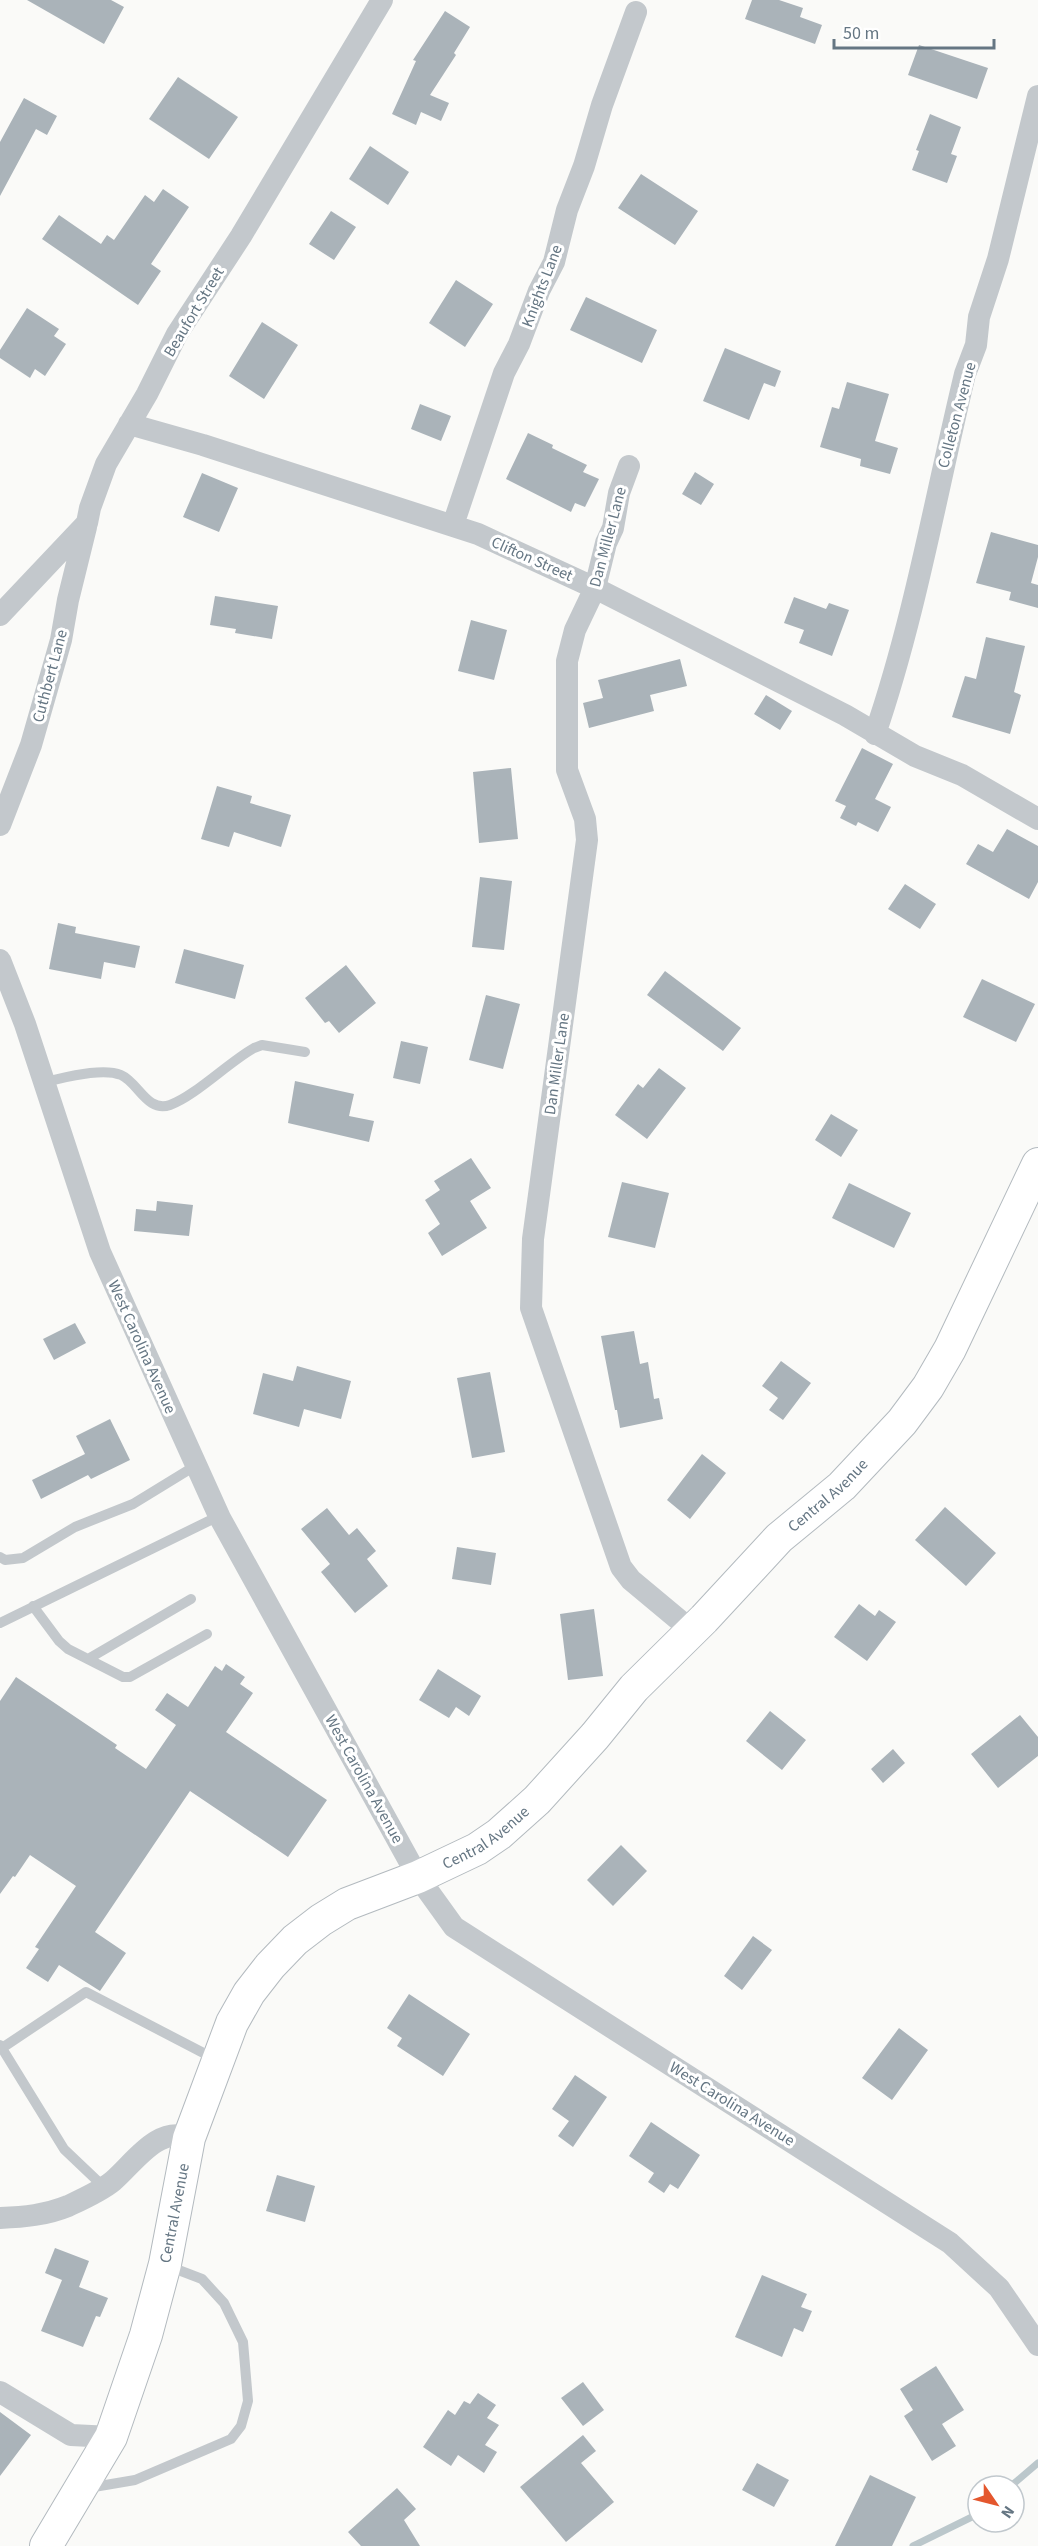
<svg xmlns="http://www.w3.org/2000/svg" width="1038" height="2546" viewBox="0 0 1038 2546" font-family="'Source Sans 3',sans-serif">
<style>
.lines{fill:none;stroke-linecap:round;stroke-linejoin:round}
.stream{stroke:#bbc7cb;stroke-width:7}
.building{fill:#aab3b9}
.secondary-casing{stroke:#b3babf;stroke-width:34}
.lane{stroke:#c3c8cc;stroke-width:10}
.street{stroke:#c3c8cc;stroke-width:22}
.secondary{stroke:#fff;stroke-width:32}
.labels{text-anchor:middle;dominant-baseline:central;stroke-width:6;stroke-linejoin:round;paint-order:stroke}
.street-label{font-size:16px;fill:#657683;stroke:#fff}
</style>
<rect width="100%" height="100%" fill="#fafaf8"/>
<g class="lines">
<path class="stream" d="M1011,2486L1038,2463
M913,2546L978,2514"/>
</g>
<path class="building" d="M27,0H111L124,7L104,44Z
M752,0H779L803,8L800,17L822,25L815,44L745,19Z
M445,11L470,27L454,53L456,55L430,95L449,103L441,121L421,112L416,125L392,114L416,61L413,60Z
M919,45L988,68L977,99L908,75Z
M178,77L238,117L209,159L149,119Z
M24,98L57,116L47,135L36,129L0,196V142Z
M930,114L961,127L951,154L957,156L947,183L912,170L919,151L916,150Z
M370,146L409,172L388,205L349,179Z
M641,174L698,211L675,245L618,208Z
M163,189L189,207L151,264L161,271L138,305L42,239L59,215L101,244L107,235L114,240L145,195L154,202Z
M331,211L356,227L334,260L309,244Z
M456,280L493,304L465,347L429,323Z
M586,297L657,330L642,363L570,330Z
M27,308L59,329L54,336L66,344L45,376L35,369L30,378L0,358V350Z
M262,322L298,345L264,399L229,376Z
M725,348L781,371L775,387L764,383L749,420L703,401Z
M847,382L889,394L875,441L898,448L890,474L860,466L861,459L820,447L832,407L839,409Z
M420,404L451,416L441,441L411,429Z
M528,433L553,445L552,448L587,465L583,472L599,479L585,507L575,503L571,512L506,479Z
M695,472L714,484L701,505L682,494Z
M202,473L238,488L219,532L183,517Z
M991,532L1038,545V557L1031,583L1038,585V608L1009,600L1011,592L976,583Z
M215,596L278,606L272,639L235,633L236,629L210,625Z
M794,597L826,609L829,603L849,610L832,656L799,643L804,630L784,623Z
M471,620L507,630L494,680L458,671Z
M986,637L1025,646L1014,692L1021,695L1010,734L952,717L965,676L976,679Z
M680,659L687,686L650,695L654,711L589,728L583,703L603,698L598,680Z
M766,695L792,711L780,730L754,714Z
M862,748L893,764L875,799L891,807L878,832L858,822L856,826L840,818L846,806L835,801Z
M511,768L518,839L479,843L473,772Z
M217,786L252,796L250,803L291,815L281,847L234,832L229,847L201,839Z
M1007,829L1038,846V882L1029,899L966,864L978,844L993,852Z
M480,877L512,881L504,950L472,947Z
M905,884L936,904L920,929L888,909Z
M58,923L76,927L75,933L140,946L135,968L104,962L101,979L49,969Z
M184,949L244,965L235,999L175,983Z
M346,965L376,1003L339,1033L329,1021L325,1023L305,998Z
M665,971L741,1028L723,1051L647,995Z
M982,979L1035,1004L1016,1042L963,1017Z
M486,995L520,1004L503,1069L469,1060Z
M401,1041L428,1047L420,1084L393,1078Z
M659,1068L686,1088L647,1139L615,1115L638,1084L643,1088Z
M295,1081L354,1094L349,1116L374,1121L369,1142L288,1123Z
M831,1114L858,1130L841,1157L815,1140Z
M471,1158L491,1188L470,1201L487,1228L442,1256L428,1233L440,1224L425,1200L440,1190L434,1181Z
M622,1182L669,1193L655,1248L608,1237Z
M849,1183L911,1213L894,1248L832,1218Z
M157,1201L193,1205L189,1236L134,1231L136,1209L156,1211Z
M75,1323L86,1343L54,1360L43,1339Z
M634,1331L640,1364L648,1362L654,1399L659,1398L663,1419L620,1428L617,1410H615L601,1336Z
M781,1361L811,1383L783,1420L769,1410L778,1398L762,1386Z
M297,1366L351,1381L341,1419L304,1409L299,1427L253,1414L263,1373L293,1381Z
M490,1372L505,1452L472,1458L457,1378Z
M110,1419L130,1460L91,1479L88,1475L41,1499L32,1480L85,1454L76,1436Z
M702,1454L726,1473L690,1519L667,1500Z
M945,1507L996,1553L966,1586L915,1540Z
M327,1508L349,1535L357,1528L376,1551L367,1559L388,1586L355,1613L321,1572L330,1564L301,1529Z
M457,1547L496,1553L491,1585L452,1579Z
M859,1604L875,1616L879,1610L896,1622L867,1661L834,1637Z
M594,1609L603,1676L568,1680L560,1614Z
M226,1664L245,1677L240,1684L253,1693L226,1732L327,1800L288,1857L190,1791L95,1932L126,1953L100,1991L59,1965L48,1982L26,1968L39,1949L35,1947L76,1886L30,1855L15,1877L13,1876L0,1894V1701L16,1677L117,1745L115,1748L146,1769L176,1725L155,1710L167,1693L188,1707L215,1666L222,1671Z
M438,1669L481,1696L469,1716L456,1707L449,1718L419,1700Z
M770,1711L806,1740L782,1770L746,1741Z
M1020,1715L1038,1737V1756L998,1788L971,1754Z
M893,1749L905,1763L883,1783L871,1769Z
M621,1845L647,1871L613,1906L587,1880Z
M753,1936L772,1950L742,1990L724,1976Z
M409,1994L470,2034L443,2076L397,2046L402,2038L387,2028Z
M899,2028L928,2050L892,2100L862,2078Z
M575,2075L607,2097L573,2147L558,2136L569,2121L552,2109Z
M651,2122L700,2155L678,2189L670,2184L664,2193L648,2182L654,2173L629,2156Z
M277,2175L315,2186L305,2222L266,2211Z
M55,2248L89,2261L79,2287L108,2298L100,2317L96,2316L83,2347L41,2331L62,2280L45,2273Z
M762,2275L807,2294L801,2307L812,2311L803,2332L794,2328L782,2357L735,2337Z
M936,2366L964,2410L942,2424L956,2446L932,2461L904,2416L913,2410L900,2389Z
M583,2382L604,2410L583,2426L561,2398Z
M478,2393L496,2405L487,2418L499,2425L485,2445L497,2452L484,2473L458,2455L451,2466L423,2447L448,2410L455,2415L464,2401L470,2404Z
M0,2412L31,2435L0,2476Z
M583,2435L596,2451L581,2463L614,2502L566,2542L520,2487Z
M757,2463L789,2480L774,2507L742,2490Z
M870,2475L916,2497L892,2546H835Z
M397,2488L416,2509L404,2520L420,2546H361L348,2532Z"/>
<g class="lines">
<g class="secondary-casing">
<g id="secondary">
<path id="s1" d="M46,2546L111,2437L146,2335L165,2264L189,2138L232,2023L249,1993L270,1966L295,1940L321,1920L347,1904L418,1877L477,1849L499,1834L537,1800L595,1736L634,1688L704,1619L779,1538L842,1486L902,1422L928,1387L950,1349L1038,1164"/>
</g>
</g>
<path class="lane" d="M44,1082C64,1078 102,1067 121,1075C138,1082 147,1113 170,1105C195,1096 229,1062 254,1048L262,1045L305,1052
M0,1557L5,1560L23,1558L75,1527L133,1504L195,1466
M33,1606L59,1641L68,1649L123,1677H130L207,1634
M0,1623L219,1516
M88,1659L191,1599
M0,2045L64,2149L104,2187
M2,2048L86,1992L215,2059
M88,2488L135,2480L231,2439L241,2426L248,2401L243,2342L224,2303L202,2279L168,2266"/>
<path class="street" d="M129,424L203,445L478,534L595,588L845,715L915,756L962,775L1038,819
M629,466L619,493L613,528L606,543L595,588L575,630L567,661V770L585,819L587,840L533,1239L531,1308L621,1567L631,1580L691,1630
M453,525L504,373L519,344L539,291L554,262L567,210L584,166L602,105L636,12
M0,615L87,523L90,508L106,464L147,394L177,334L241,236L382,0
M875,734C915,617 936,494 965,374L976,345L979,317L998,259L1038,96
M0,825L31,745L61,640L68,600L86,527
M0,960L25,1024L100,1252L220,1518L418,1877L454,1927L950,2243L999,2288L1038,2345
M0,2218C24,2217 46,2215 68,2206C83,2199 101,2191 113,2181C134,2163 158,2125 189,2138
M0,2392L71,2435L111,2437"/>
<use href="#secondary" class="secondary"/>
</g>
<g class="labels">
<g class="street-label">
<text transform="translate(542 286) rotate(-69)">Knights Lane</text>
<text transform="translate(194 312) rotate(-59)">Beaufort Street</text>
<text transform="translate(957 415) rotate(-75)">Colleton Avenue</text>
<text transform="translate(608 537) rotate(-75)">Dan Miller Lane</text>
<text transform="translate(532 559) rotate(24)">Clifton Street</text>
<text transform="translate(50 676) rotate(-75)">Cuthbert Lane</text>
<text transform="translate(557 1064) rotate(-82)">Dan Miller Lane</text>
<text transform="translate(142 1347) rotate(66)">West Carolina Avenue</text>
<text stroke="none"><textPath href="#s1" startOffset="1368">Central Avenue</textPath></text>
<text transform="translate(364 1779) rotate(61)">West Carolina Avenue</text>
<text stroke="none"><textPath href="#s1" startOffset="882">Central Avenue</textPath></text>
<text transform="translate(732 2104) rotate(32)">West Carolina Avenue</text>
<text stroke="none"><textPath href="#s1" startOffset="360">Central Avenue</textPath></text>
</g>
</g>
<g transform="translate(996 2504) rotate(125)"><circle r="28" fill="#ffffff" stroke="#c1c8cd" stroke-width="1.5"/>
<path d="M0-4.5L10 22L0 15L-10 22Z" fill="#e4572e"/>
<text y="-9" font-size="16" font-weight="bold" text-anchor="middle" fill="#657683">N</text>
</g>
<path d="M834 39v9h160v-9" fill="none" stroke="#657683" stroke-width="3"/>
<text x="843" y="39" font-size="18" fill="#657683" stroke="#ffffff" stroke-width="4.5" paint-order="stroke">50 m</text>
</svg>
